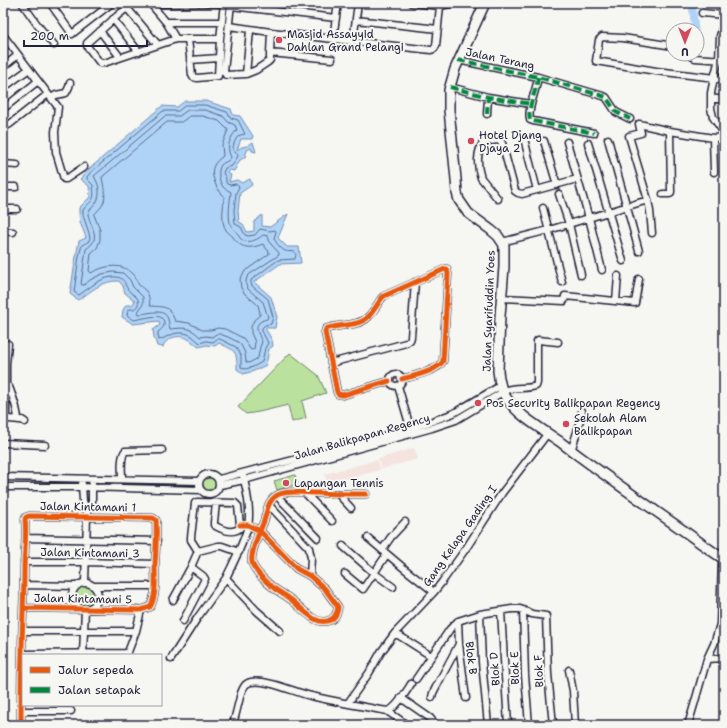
<svg xmlns="http://www.w3.org/2000/svg" width="727" height="728" viewBox="0 0 727 728" font-family="'Shantell Sans',sans-serif">
<style>
.built{fill:#f5e3df}
.green{fill:#bae19d;stroke:#6e826c}
.water{fill:#aed3f7;stroke:#768cac}
.lines{fill:none;stroke-linecap:round;stroke-linejoin:round}
.shore{stroke:#5a6986;stroke-width:1}
.river{stroke:#aed3f7;stroke-width:7}
.minor-casing{stroke:#22223b;stroke-width:9}
.highway-casing{stroke:#22223b;stroke-width:12}
.minor{stroke:#f6f6f2;stroke-width:6}
.highway{stroke:#f6f6f2;stroke-width:9}
.quiet{stroke:#00873e;stroke-width:4;stroke-dasharray:8 4;stroke-linecap:butt}
.cycleway-casing{stroke:#f6f6f2;stroke-width:8}
.cycleway{stroke:#e8590c;stroke-width:5}
.poi-dot{fill:#d1495b;stroke:#f6f6f2;stroke-width:1.5}
.labels{text-anchor:middle;dominant-baseline:central;stroke-width:4;stroke-linejoin:round;paint-order:stroke}
.poi-label{font-size:11px;fill:#22223b;stroke:#f6f6f2;text-anchor:start}
.street-label{font-size:11px;fill:#22223b;stroke:#f6f6f2}
</style>
<rect width="100%" height="100%" fill="#f6f6f2"/>
<filter id="ink" filterUnits="userSpaceOnUse"><feTurbulence type="fractalNoise" baseFrequency=".025" numOctaves="2"/><feDisplacementMap in="SourceGraphic" scale="8" xChannelSelector="R" yChannelSelector="G"/><feConvolveMatrix kernelMatrix="1 2 1 2 8 2 1 2 1" color-interpolation-filters="sRGB"/></filter>
<g filter="url(#ink)">
<path class="built" d="M414,448L418,459L381,469L378,459Z
M377,460L380,470L327,484L325,474Z"/>
<path class="green" d="M290,353L318,375L326,393L302,401L306,418L292,422L288,405L259,412L246,414L238,407Z
M295,475L298,484L277,490L274,481Z
M202 484a8 8 0 1 1 16 0a8 8 0 1 1-16 0Z
M73 596a12 12 0 1 1 24 0a12 12 0 1 1-24 0Z"/>
<path class="water" d="M185,101H206L231,109L233,115L240,116L253,136L252,139H241L237,150L242,147L247,146L253,142L256,152L252,151L251,148L247,150L245,157L240,160L234,171L230,170L228,171L227,173L231,175L229,182L237,180L242,183L250,179L252,185L240,193L238,211L239,222L243,224L247,232L254,231V222L262,215V226L270,227L288,214L278,238L287,247H299L301,263L280,264L254,282L271,297L277,317L275,328H265L272,340L273,346L269,349L266,365L254,371L243,374L237,369C237,350 235,351 219,343L215,346L206,345L199,347C195,345 192,341 188,339C182,335 171,336 166,342C164,343 164,345 163,347L157,346L154,337L153,330L160,325L159,321L133,324L122,317L123,310L126,305H132L135,301L125,293L123,286L119,281C102,280 91,292 78,300L70,294L76,256L79,241L86,238C85,234 83,230 81,225C79,219 79,214 79,208L90,197L89,186L80,179L88,170L162,106L177,107Z"/>
<g class="lines">
<path class="shore" d="M186,105H205L227,112L231,118L238,120L245,134C243,135 241,134 239,136C236,137 233,145 233,149C233,152 235,152 238,154V156L232,166L225,168L223,173L226,178V182L227,184L230,185L236,184L239,187L236,193L234,211L235,224L241,227L245,235L248,236L255,235L260,229L270,231L275,230L276,232L274,238C275,242 281,249 285,251C292,253 298,248 295,259L278,260L251,280V283L252,286L268,299L273,317L271,324L265,325L262,328V331L268,343L265,348L262,362L253,367L245,369L241,367V355L236,347L220,339H217L213,342L206,341L200,343C197,341 195,338 192,336C186,332 177,332 171,335C167,336 163,339 159,340L158,336V332C161,329 165,328 164,322C163,319 162,318 160,317C154,315 141,319 134,320L127,315L128,310C130,309 132,309 134,309C138,307 140,301 137,298C135,295 132,294 130,292C123,285 127,276 112,277C99,278 90,288 79,295L74,292L79,256L82,245L88,242L90,238L89,233L83,215V210C93,198 95,202 93,185L87,179V177L90,173L163,111H178Z
M188,110H205L223,116L228,122L235,125L237,130C232,135 227,144 229,151C229,153 230,155 231,157C229,162 225,161 221,165C217,170 219,182 223,187C225,189 228,190 231,192C230,202 228,213 230,223C231,228 235,229 237,233C240,236 237,234 240,238C247,245 257,240 263,235L268,236L270,243L279,253V255L250,274L247,277L246,281V285L248,289L263,302L268,317L267,319C251,323 258,332 262,342L260,347L258,358L249,363L246,362L245,353L241,345L238,342L228,337L220,334H216L212,337L206,336L200,337C189,326 184,328 170,329C169,326 169,323 168,319C164,307 148,314 139,314L138,312L143,304V297L133,287L130,280L123,273L113,272L102,274L90,280L84,285H82L81,284L86,249C102,238 91,229 88,214C89,210 92,208 95,204C100,199 100,188 97,182C96,180 95,178 94,176L165,116H179Z
M190,116H203L219,121L228,130L222,145L223,156C214,163 210,168 214,180C217,189 218,190 224,196C224,206 220,221 226,230C228,233 231,234 233,237C241,249 250,249 263,244L269,252V254L245,271L240,279L241,288L245,294L258,305L260,313V315L254,320L251,327V333L255,342L254,349L252,350L250,349L246,342L243,338L225,329L218,328L211,330H202L197,327L189,323L175,321C169,306 166,307 150,306C149,301 150,296 146,291C144,289 141,287 139,285C137,282 136,279 135,276C124,262 105,265 91,273L89,271L91,253L97,248L100,240V230L94,215C97,211 101,208 103,204C107,196 103,185 102,177L167,122H181Z"/>
<path class="river" d="M692,3L695,30"/>
<g class="minor-casing">
<path id="minor" d="M22,3L39,27L54,45
M50,3L72,34L112,3
M133,3L117,16L87,43V46L100,63H104L176,39
M150,3L166,22L176,39H220
M231,3L224,72L226,75L246,74L256,70L268,62L270,60V53L332,59
M411,3L440,6L455,3
M474,3L484,6
M151,4L220,3
M231,6L336,18
M127,8L158,45
M702,13L724,15
M113,19L139,52
M356,20L438,29
M166,22H222
M724,22L720,36L719,59L714,78L711,93V108L713,117L724,133
M229,26L271,32L431,50L434,49L436,46L440,6
M100,31L120,57
M3,35L58,107L55,132L56,152L64,179H66L84,167
M188,39L192,75L193,77L197,78L218,76L220,39L224,3
M333,39L338,3
M353,41L358,3
M673,46L623,38L602,37L599,40L596,61L656,71L724,79
M270,53L271,32
M690,54L691,56L695,58L724,60
M190,60L219,58
M458,60L538,77L603,96L606,97L616,112L630,119
M3,67L18,55
M246,74L250,30
M538,77C537,90 527,107 530,120L533,121L594,133
M450,87L488,97L531,104
M3,88L29,69
M51,98L56,95L66,93L69,87L70,83
M711,98L724,100
M3,109L38,81
M487,114L488,97
M3,124L6,126L10,124L48,94
M524,138L528,155L537,190
M713,138L714,172
M608,139L639,251
M544,141L557,185
M567,142L589,218L602,270
M588,143L623,261
M3,164L17,165
M3,187H16
M559,194L569,224L581,275
M663,194H670L671,192L670,131
M498,199L481,178C477,167 476,151 484,142L498,140L502,143L515,191L518,193L522,194L577,179
M648,200L629,136L641,133L639,124L670,131L713,138L724,137
M543,208L562,282
M3,209H17
M3,231L13,232
M502,242L549,230L648,200L650,211L652,233
M501,298L564,301L565,296L635,303L639,279
M616,301L618,276
M3,363L6,364V416L8,419L22,420L25,422
M331,363L406,343L410,340L411,337L415,282
M6,364L8,344
M390 380a6 6 0 1 1 12 0a6 6 0 1 1-12 0Z
M389,381L343,395L338,394L337,392L325,332L326,329C338,324 358,327 368,317C373,312 377,305 381,299L384,296L445,269H447L448,274L443,361C438,371 413,376 402,379
M6,385L9,387C13,397 18,409 18,420
M398,386L410,427
M3,443L45,445
M571,451L577,432L582,411
M199 484a10 10 0 1 1 20 0a10 10 0 1 1-20 0Z
M3,477L199,481
M122,479C122,471 120,458 125,451L162,450
M219,479L367,441L430,422L454,413L500,386
M82,484L83,501L87,511
M220,485L244,480L432,428L456,420L506,390C516,387 527,389 536,386L537,383V341L538,340L558,342
M3,487H82L201,490
M305,493L332,521
M338,494L351,508
M277,496L318,538
M269,505L309,548L311,558L310,576
M240,525H248L260,531L297,569L310,576L325,589L338,607C336,624 320,625 309,615C304,612 300,607 295,603C289,597 282,594 275,589C268,584 253,570 252,562C250,552 260,531 264,521C267,511 268,498 280,494C290,490 306,493 317,493C333,494 349,494 366,494
M26,538L157,541
M368,538L406,570L434,592
M343,546L374,573L393,587
M382,550L391,537L405,522
M198,551L191,540V537L195,503L197,502L235,503L238,506L240,525V528C233,534 222,530 214,525V522L216,503
M24,562H85L155,564
M345,574L363,589L387,554
M226,578C234,561 243,545 248,526C251,512 247,490 243,476
M85,582L87,517V511L92,502V483
M72 596a13 13 0 1 1 26 0a13 13 0 1 1-26 0Z
M24,585L76,586
M94,586H155
M173,600L191,567
M523,610L525,675L529,725
M501,611L508,725
M480,614L482,662L488,725
M183,621L205,579L203,576L191,567L198,551L218,546H222L239,552
M458,621L459,644L466,698
M23,631H136
M395,633L431,656
M22,654L126,653L128,652L136,631L141,610
M83,654L85,609
M171,659L198,617L226,578L257,611L280,631
M707,659L714,644L720,624L722,558
M569,670L573,691L575,725
M416,679L450,629L458,621L480,614L512,609H520L532,614L546,616L548,674L553,725
M432,697L433,693L436,687L459,644
M401,698L430,718L436,725
M348,703L369,673L381,652L395,633L434,592L442,582L467,547L502,493L548,433
M21,711H71
M387,711L403,722
M21,725C21,701 21,678 22,654C22,626 24,599 24,571C24,554 27,536 25,519L26,517L29,516L153,518L156,520C157,535 156,549 155,564C155,577 157,596 150,607L141,610L24,608
M233,725L241,693C243,688 245,683 251,682C267,679 294,692 311,696C336,702 361,706 387,711C395,710 406,692 411,684
M688,725L694,705L707,659L724,658"/>
</g>
<g class="highway-casing">
<path id="highway" d="M485,3L455,69L449,90V110L456,179L457,193L459,200L468,213L491,230L498,236L504,245V267L500,316L498,371C499,381 501,391 507,399C520,417 542,429 559,441C597,470 637,498 677,526C693,537 708,549 724,559"/>
</g>
<use href="#minor" class="minor"/>
<use href="#highway" class="highway"/>
<path class="quiet" d="M458,60L538,77L603,96L606,97L616,112L630,119
M538,77C537,90 527,107 530,120L533,121L594,133
M450,87L488,97L531,104
M487,114L488,97"/>
<g class="cycleway-casing">
<path id="cycleway" d="M389,381L343,395L338,394L337,392L325,332L326,329C338,324 358,327 368,317C373,312 377,305 381,299L384,296L445,269H447L448,274L443,361C438,371 413,376 402,379
M240,525H248L260,531L297,569L310,576L325,589L338,607C336,624 320,625 309,615C304,612 300,607 295,603C289,597 282,594 275,589C268,584 253,570 252,562C250,552 260,531 264,521C267,511 268,498 280,494C290,490 306,493 317,493C333,494 349,494 366,494
M21,725C21,701 21,678 22,654C22,626 24,599 24,571C24,554 27,536 25,519L26,517L29,516L153,518L156,520C157,535 156,549 155,564C155,577 157,596 150,607L141,610L24,608"/>
</g>
<use href="#cycleway" class="cycleway"/>
</g>
</g>
<g class="poi-dot">
<circle cx="279" cy="40" r="4"/>
<circle cx="471" cy="141" r="4"/>
<circle cx="478" cy="403" r="4"/>
<circle cx="566" cy="424" r="4"/>
<circle cx="286" cy="483" r="4"/>
</g>
<g class="labels">
<g class="poi-label">
<text x="287" y="34">Masjid Assayyid<tspan x="287" dy="13">Dahlan Grand Pelangi</tspan></text>
<text x="479" y="135">Hotel Djang<tspan x="479" dy="13">Djaya 2</tspan></text>
<text x="486" y="403">Pos Security Balikpapan Regency</text>
<text x="574" y="418">Sekolah Alam<tspan x="574" dy="13">Balikpapan</tspan></text>
<text x="294" y="483">Lapangan Tennis</text>
</g>
<g class="street-label">
<text transform="translate(500 59) rotate(12)">Jalan Terang</text>
<text transform="translate(489 311) rotate(-88)">Jalan Syarifuddin Yoes</text>
<text transform="translate(362 437) rotate(-16)">Jalan Balikpapan Regency</text>
<text transform="translate(88 507) rotate(1)">Jalan Kintamani 1</text>
<text transform="translate(460 536) rotate(-55)">Gang Kelapa Gading I</text>
<text transform="translate(90 553) rotate(1)">Jalan Kintamani 3</text>
<text transform="translate(83 599) rotate(1)">Jalan Kintamani 5</text>
<text transform="translate(471 658) rotate(83)">Blok B</text>
<text transform="translate(515 668) rotate(-92)">Blok E</text>
<text transform="translate(495 669) rotate(-94)">Blok D</text>
<text transform="translate(539 671) rotate(-93)">Blok F</text>
</g>
</g>
<rect width="727" height="728" fill="none" stroke="#f6f6f2" stroke-width="16"/>
<rect x="8" y="8" width="711" height="712" fill="none" stroke="#22223b" stroke-width="1.5" filter="url(#ink)"/>
<rect x="22" y="654" width="140" height="52" fill="#f6f6f2" stroke="#a1a1a9"/>
<rect x="30" y="667" width="20" height="6" fill="#e8590c" stroke="#a1a1a9"/>
<text x="58" y="674" font-size="12" fill="#22223b">Jalur sepeda</text>
<rect x="30" y="687" width="20" height="6" fill="#00873e" stroke="#a1a1a9"/>
<text x="58" y="694" font-size="12" fill="#22223b">Jalan setapak</text>
<g transform="translate(685 42) rotate(180)"><circle r="19" fill="#f6f6f2" stroke="#a1a1a9"/>
<path d="M0-3L7 15L0 10L-7 15Z" fill="#d1495b"/>
<text y="-6" font-size="11" font-weight="bold" text-anchor="middle" fill="#22223b">U</text>
</g>
<path d="M24 40v6h123v-6" fill="none" stroke="#22223b" stroke-width="2"/>
<text x="30" y="40" font-size="12" fill="#22223b" stroke="#f6f6f2" stroke-width="3" paint-order="stroke">200 m</text>
</svg>
